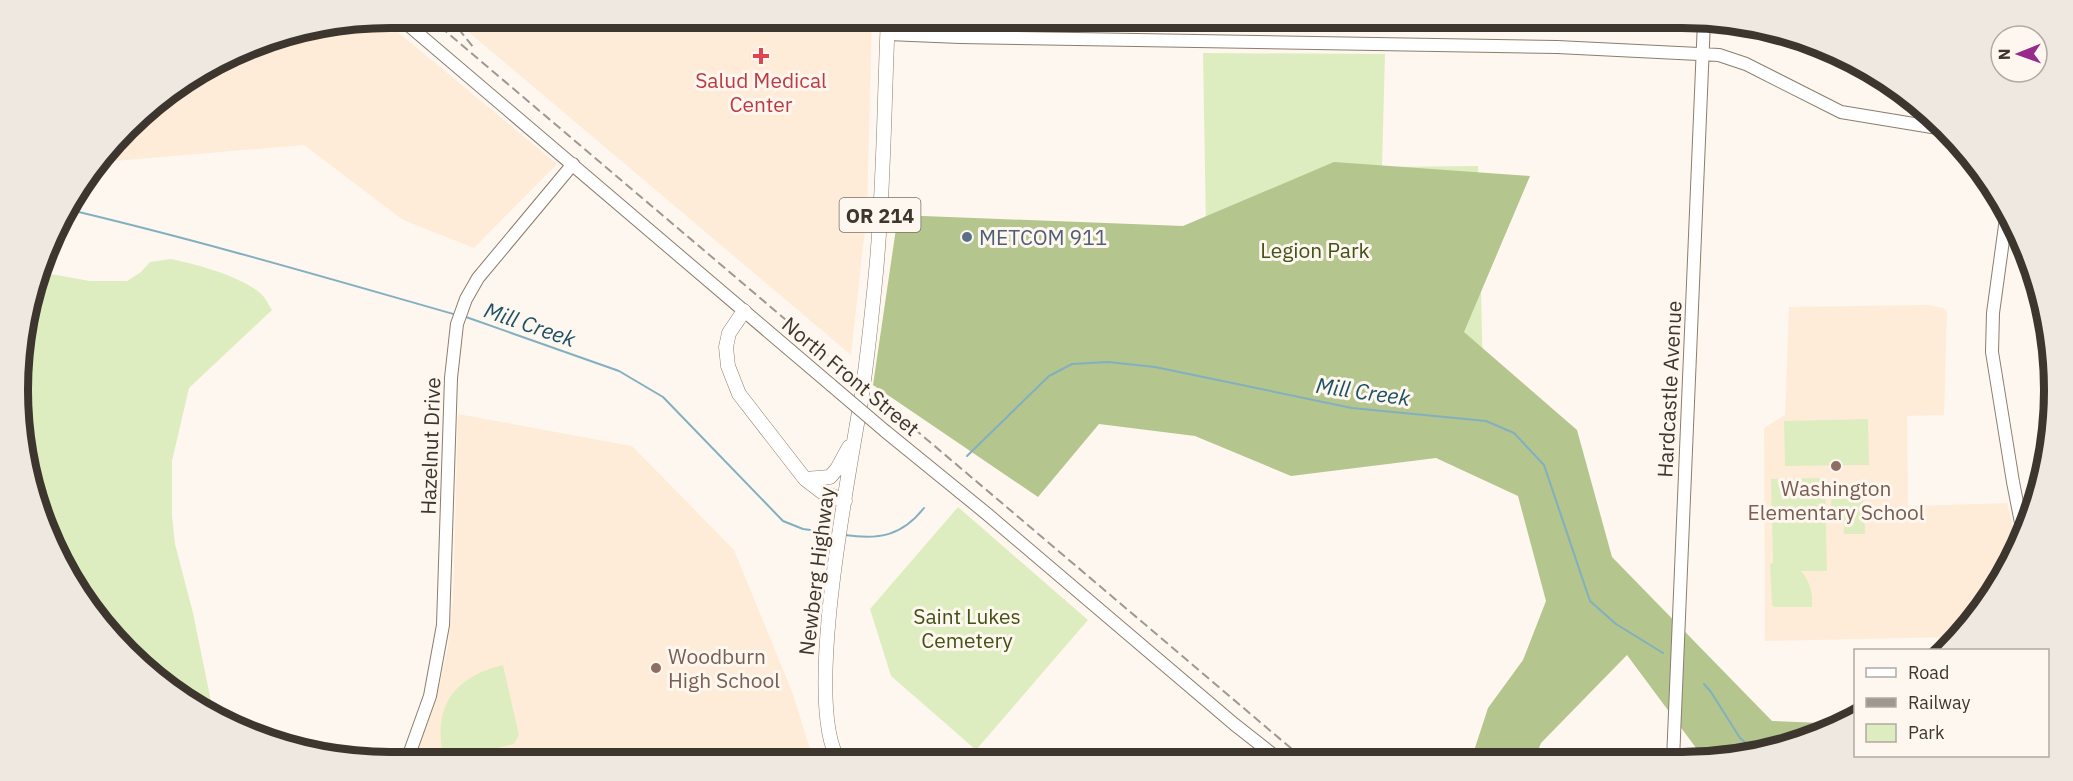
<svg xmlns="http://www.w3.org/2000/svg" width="2073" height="781" viewBox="0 0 2073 781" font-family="'IBM Plex Sans',sans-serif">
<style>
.built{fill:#feecd8}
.green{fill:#deedbf}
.forest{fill:#b4c58e}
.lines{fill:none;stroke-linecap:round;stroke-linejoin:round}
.stream{stroke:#82b0c0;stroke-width:2}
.secondary-casing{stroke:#8c7d6c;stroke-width:14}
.primary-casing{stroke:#8c7d6c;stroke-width:15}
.secondary{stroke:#fff;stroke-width:12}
.primary{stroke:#fff;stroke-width:14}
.rail{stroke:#9f9891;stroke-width:2;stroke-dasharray:9 4.5;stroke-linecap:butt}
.secondary-bridge-casing{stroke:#8c7d6c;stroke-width:14;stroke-linecap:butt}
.secondary-bridge{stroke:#fff;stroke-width:12}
.health-dot{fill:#e0444e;stroke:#fef7ef;stroke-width:2}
.service-dot{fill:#5c6f8a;stroke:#fef7ef;stroke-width:2}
.education-dot{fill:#8d6e63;stroke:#fef7ef;stroke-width:2}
.labels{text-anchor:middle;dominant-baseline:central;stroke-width:6;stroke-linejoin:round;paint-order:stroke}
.shield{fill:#fef7ef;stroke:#777069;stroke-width:1.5}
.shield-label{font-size:20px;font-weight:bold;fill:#3d362f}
.health-label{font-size:21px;fill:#be3a42;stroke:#fef7ef}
.service-label{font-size:21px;fill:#4e5e75;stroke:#fef7ef;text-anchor:start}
.park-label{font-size:21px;fill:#435216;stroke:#fef7ef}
.street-label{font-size:21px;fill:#3d362f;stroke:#fef7ef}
.education-label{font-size:21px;fill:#785e54;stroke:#fef7ef}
.water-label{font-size:22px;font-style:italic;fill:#1c5265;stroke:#fef7ef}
.rim{fill:none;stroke:#3d362f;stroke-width:8}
</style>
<rect width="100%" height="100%" fill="#fef7ef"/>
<path class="built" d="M452,18H872L867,211L851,355Z
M382,19L557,164L474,248L403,220L304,145L103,162L145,110L270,38Z
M1928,305L1943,308L1947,312L1944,415L1907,416L1908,506L2007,503L2018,546L2005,577L1956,637L1765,641L1764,428L1785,415L1789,307Z
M458,414L632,446L734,550L793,694L814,762L412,763L438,692L448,646L453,596Z"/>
<path class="green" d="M1203,53L1385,54L1382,167L1478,166L1483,374L1208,348Z
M171,259C196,264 248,278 264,297C267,301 269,306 272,310L189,388L172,461V515L175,544L193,613L213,711L164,686L81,597L25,464L21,342L45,273L90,281H127L141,272L150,262Z
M1868,419L1869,465L1785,466L1784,421Z
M1825,478L1827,571H1801C1810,582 1813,592 1812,607H1774L1772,605L1770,564L1773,563L1771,479Z
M1832,484H1861L1864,507L1865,534H1844L1843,509H1831Z
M958,507L1088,620L976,750L891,676L870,609Z
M503,665L519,735L514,744L444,761C432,708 451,678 503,665Z"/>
<path class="forest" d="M1334,162L1530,176L1464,332L1577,430L1612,557L1772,721L1848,724L1731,760H1705L1627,655L1541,743L1534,760H1471L1488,708L1523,660L1546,601L1518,496L1436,458L1291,476L1195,436L1099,424L1038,497L873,385L898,215L1183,226Z"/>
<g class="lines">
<path class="stream" d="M66,209C198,240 327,278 457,315
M466,317L619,371L663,397L783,521L803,529L833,533
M967,456L1049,376L1072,364L1108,362L1155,367L1352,408L1486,421L1514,433L1544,465L1590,601L1616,624L1663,653
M845,535C879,540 902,536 924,508
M1704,684L1711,692L1740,738L1757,752"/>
<g class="secondary-casing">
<path id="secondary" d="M400,18L831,385
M888,34L960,37L1557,47L1719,55L1746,64L1841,112L1938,128
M2007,211L1993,313L1992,352L2013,482L2023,533
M885,431L987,514L1234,724L1281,761
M1673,760L1704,21
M406,763L430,696L443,625L451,378L457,324L466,299L478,278L573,164"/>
</g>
<g class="primary-casing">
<path id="primary" d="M744,311L729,333L726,347L728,366L739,394L805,479L822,492L845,501
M805,479L830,477L837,469L849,447
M840,762C801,708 851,465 862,394C868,354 872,313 876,272C884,188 884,103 888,18"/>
</g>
<use href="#secondary" class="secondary"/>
<use href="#primary" class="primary"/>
<path class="rail" d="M430,18L1306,761
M450,18L473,47"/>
<g class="secondary-bridge-casing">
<path id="secondary-bridge" d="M831,385L885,431"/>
</g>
<use href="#secondary-bridge" class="secondary-bridge"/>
</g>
<path class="health-dot" d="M758 47h6v6h6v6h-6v6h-6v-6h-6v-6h6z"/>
<circle class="service-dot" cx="967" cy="237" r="6"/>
<g class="education-dot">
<circle cx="1836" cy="466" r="6"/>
<circle cx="656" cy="668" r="6"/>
</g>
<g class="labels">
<rect class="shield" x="839.5" y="198" width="81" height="34" rx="4.5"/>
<g class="shield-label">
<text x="880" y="215">OR 214</text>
</g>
<g class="health-label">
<text x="761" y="80">Salud Medical<tspan x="761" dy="24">Center</tspan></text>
</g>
<g class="service-label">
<text x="979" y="237">METCOM 911</text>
</g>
<g class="park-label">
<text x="1315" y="250">Legion Park</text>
<text x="967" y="616">Saint Lukes<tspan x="967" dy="24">Cemetery</tspan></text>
</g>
<g class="street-label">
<text transform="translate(851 376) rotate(40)">North Front Street</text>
<text transform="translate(1669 389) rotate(-87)">Hardcastle Avenue</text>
<text transform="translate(430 446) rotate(-88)">Hazelnut Drive</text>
<text transform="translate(816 571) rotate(-83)">Newberg Highway</text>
</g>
<g class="education-label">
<text x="1836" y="488">Washington<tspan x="1836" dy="24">Elementary School</tspan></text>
<text x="668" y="656" text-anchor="start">Woodburn<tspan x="668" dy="24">High School</tspan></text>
</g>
<g class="water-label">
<text transform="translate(530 324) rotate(19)">Mill Creek</text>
<text transform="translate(1363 391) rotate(8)">Mill Creek</text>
</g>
</g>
<path d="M0 0H2073V781H0ZM390 28H1682A362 362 0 0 1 2044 390V390A362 362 0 0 1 1682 752H390A362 362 0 0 1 28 390V390A362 362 0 0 1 390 28Z" fill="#efe8e0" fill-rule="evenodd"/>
<path class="rim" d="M390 28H1682A362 362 0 0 1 2044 390V390A362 362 0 0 1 1682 752H390A362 362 0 0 1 28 390V390A362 362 0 0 1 390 28Z"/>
<rect x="1854" y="649" width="195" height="108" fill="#fef7ef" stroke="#b1aaa2" stroke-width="1.5"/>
<rect x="1866" y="668" width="30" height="9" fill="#ffffff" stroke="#b1aaa2" stroke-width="1.5"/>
<text x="1908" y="679" font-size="18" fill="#3d362f">Road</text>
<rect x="1866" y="698" width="30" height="9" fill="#9f9891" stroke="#b1aaa2" stroke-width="1.5"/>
<text x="1908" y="709" font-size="18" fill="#3d362f">Railway</text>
<rect x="1866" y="724" width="30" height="18" fill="#deedbf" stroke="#b1aaa2" stroke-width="1.5"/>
<text x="1908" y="739" font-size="18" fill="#3d362f">Park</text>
<g transform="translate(2019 54) rotate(269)"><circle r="28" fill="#fef7ef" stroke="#b1aaa2" stroke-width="1.5"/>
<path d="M0-4.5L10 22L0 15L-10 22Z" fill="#962b8c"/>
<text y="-9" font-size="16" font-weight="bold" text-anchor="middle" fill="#3d362f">N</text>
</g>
</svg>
